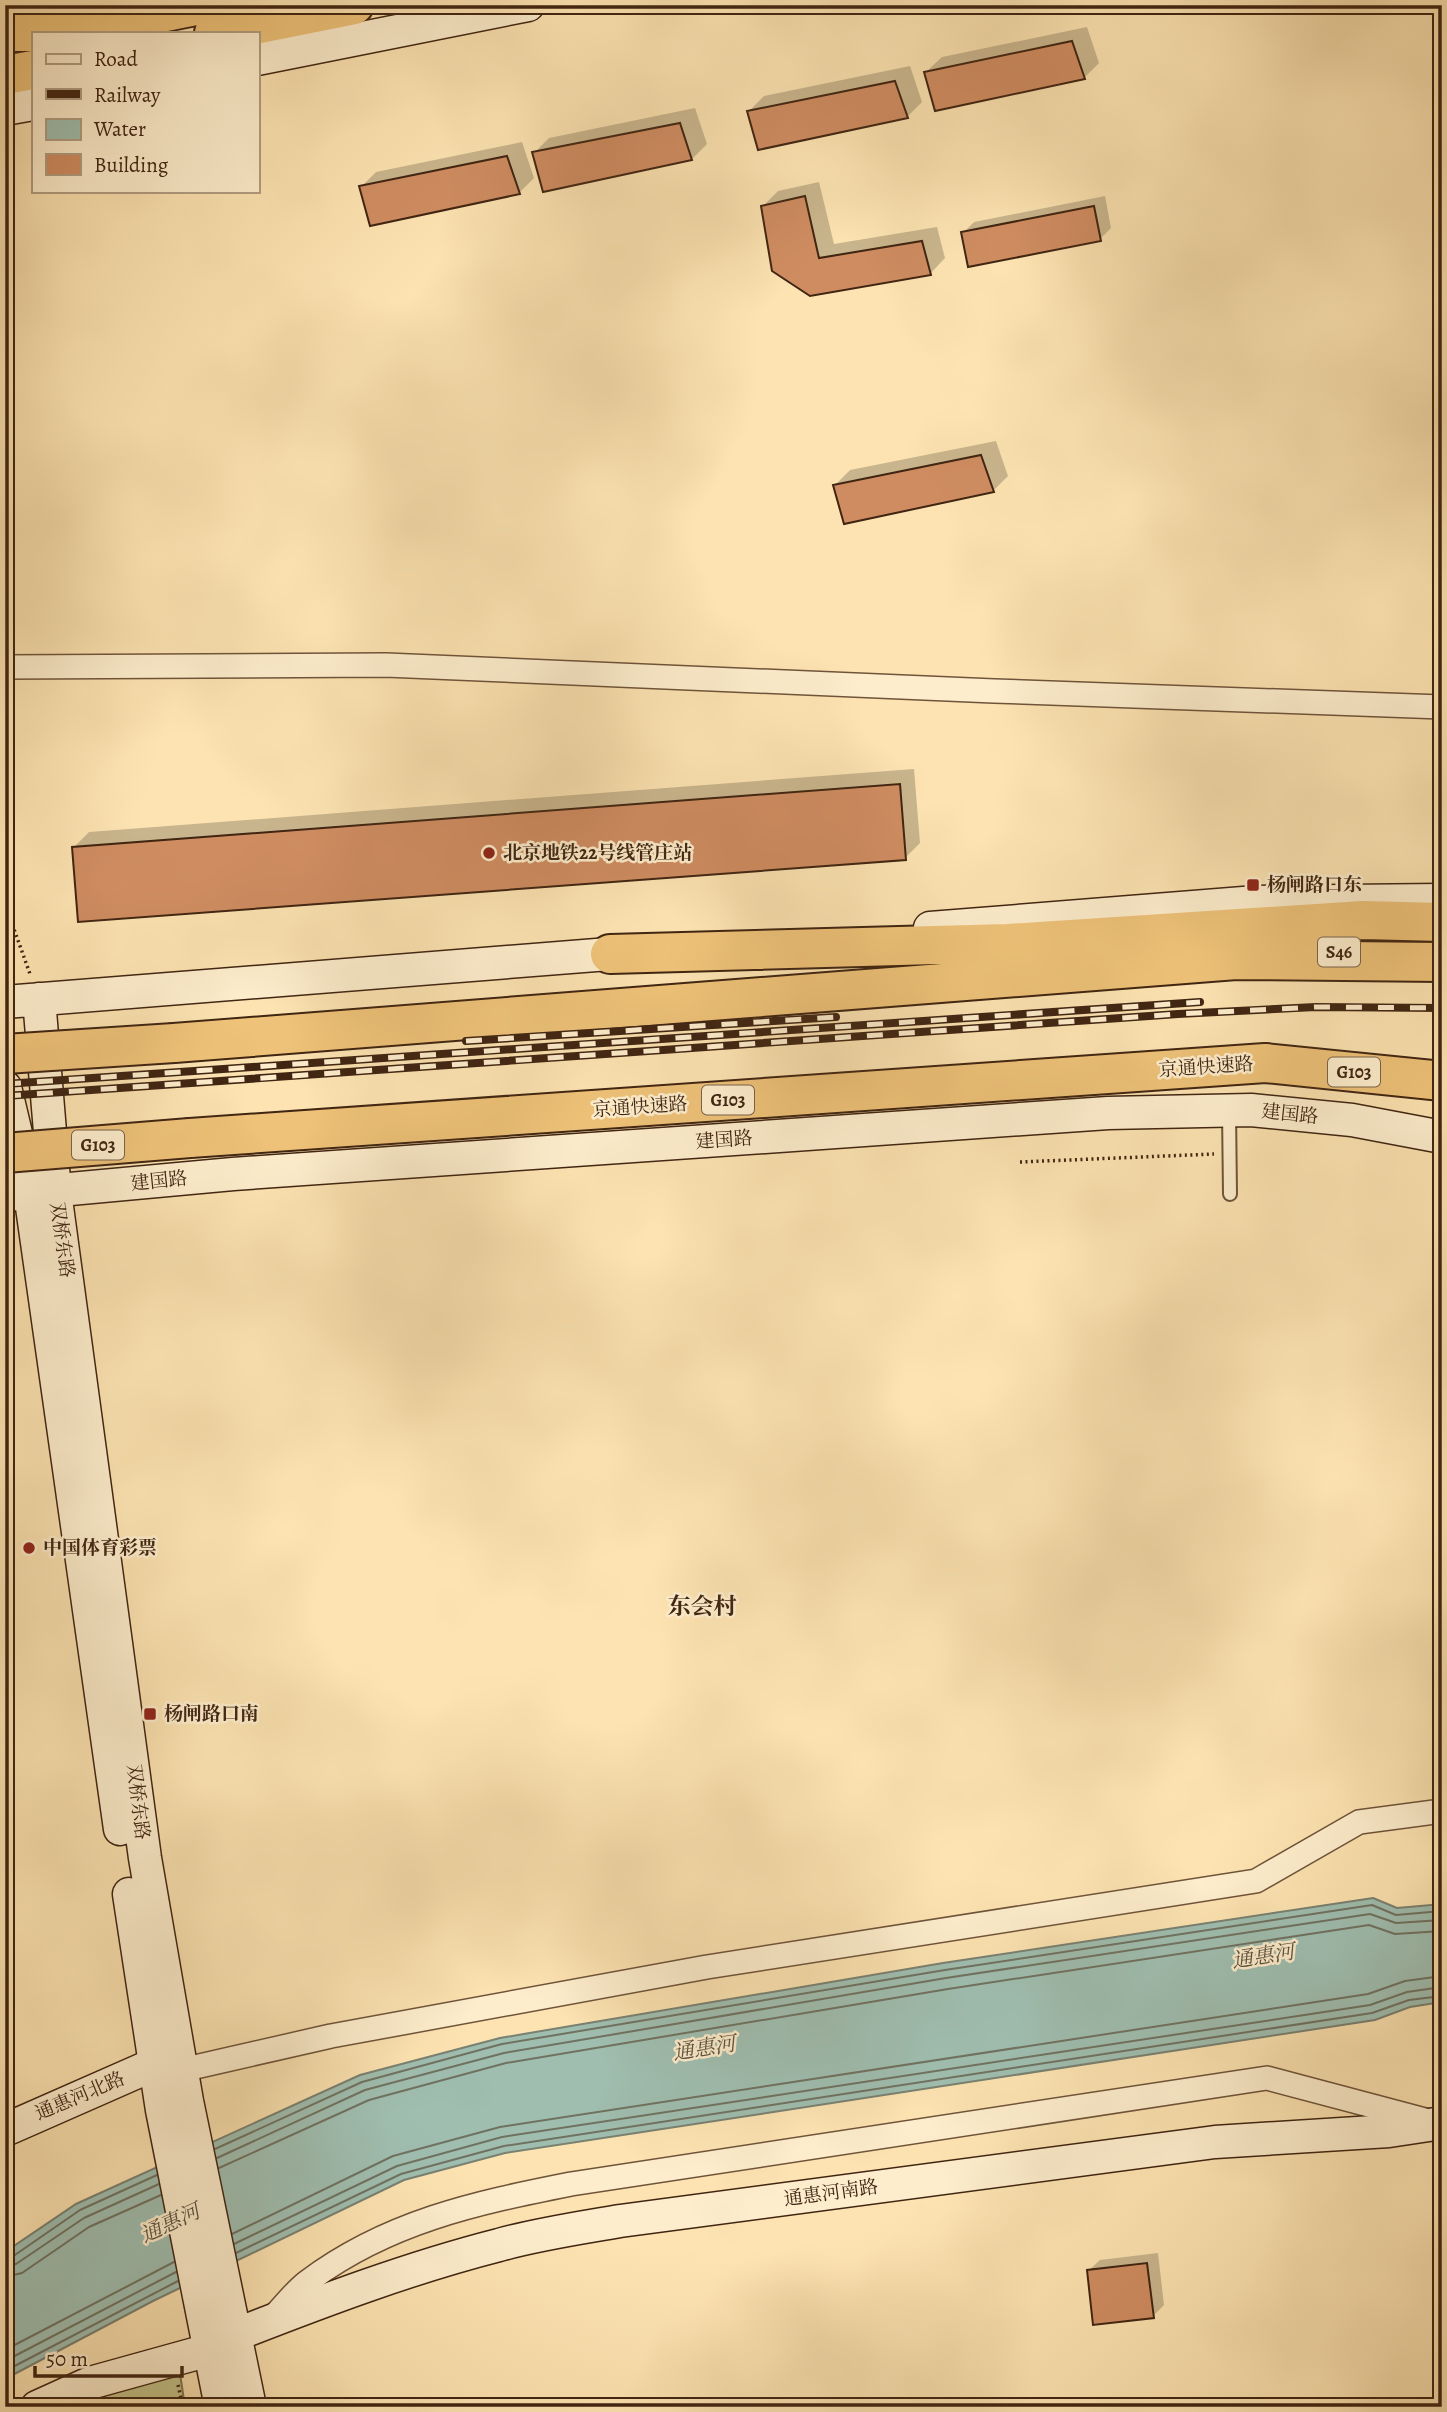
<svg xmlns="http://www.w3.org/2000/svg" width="1447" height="2412" viewBox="0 0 1447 2412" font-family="Alegreya,'Noto Serif SC',serif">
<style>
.green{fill:#c4c288;stroke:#82744d;stroke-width:2}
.water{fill:#9fbeb0;stroke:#798171;stroke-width:2}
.shadow{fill:#0003}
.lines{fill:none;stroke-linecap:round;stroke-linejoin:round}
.shore{stroke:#707261;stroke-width:2}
.building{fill:#cf8c61;stroke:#402512;stroke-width:2}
.lane-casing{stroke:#6f543a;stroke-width:16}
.street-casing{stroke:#6f543a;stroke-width:26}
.secondary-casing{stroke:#402512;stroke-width:35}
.highway-casing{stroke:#402512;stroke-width:42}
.path{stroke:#402512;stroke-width:3.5;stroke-dasharray:2 3.5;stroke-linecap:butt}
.lane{stroke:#fdedcc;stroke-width:12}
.street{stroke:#fdedcc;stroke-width:23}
.secondary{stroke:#fdedcc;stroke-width:32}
.highway{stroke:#eec278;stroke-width:38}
.rail-casing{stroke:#402512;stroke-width:8}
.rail{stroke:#fdedcc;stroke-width:5;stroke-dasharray:16;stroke-linecap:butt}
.highway-bridge-casing{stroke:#402512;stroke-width:42;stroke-linecap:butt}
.highway-bridge{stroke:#eec278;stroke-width:38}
.poi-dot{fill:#8f2418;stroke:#fdedcc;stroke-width:2.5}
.labels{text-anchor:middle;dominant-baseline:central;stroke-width:5;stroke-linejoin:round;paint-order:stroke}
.shield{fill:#fdedcc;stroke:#79614a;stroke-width:2}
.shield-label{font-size:18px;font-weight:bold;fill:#402512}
.poi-label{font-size:19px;font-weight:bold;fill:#402512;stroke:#fdedcc;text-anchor:start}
.street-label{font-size:19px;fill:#402512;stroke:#fdedcc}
.water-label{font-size:21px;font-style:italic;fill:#5c5341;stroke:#fdedcc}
.quarter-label{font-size:23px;font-weight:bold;fill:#402512;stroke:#fdedcc}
</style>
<rect width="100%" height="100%" fill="#fce3b1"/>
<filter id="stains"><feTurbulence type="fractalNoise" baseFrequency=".00286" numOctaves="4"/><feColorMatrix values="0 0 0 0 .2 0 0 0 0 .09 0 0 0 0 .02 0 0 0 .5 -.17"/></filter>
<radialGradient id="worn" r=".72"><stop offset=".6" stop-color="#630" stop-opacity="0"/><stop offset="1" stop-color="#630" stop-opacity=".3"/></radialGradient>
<path class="green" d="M179,2367L185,2407H50Z"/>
<path class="water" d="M1373,1898L1397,1908L1442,1904V2002L1410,2007L1375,2020L505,2153L404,2180L153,2301L5,2379V2252L76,2204L360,2075L500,2038L943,1963Z"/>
<path class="shadow" d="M1087,27L1099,63L1084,78L926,72L942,57Z
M910,66L922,102L907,117L749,111L764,96Z
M695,108L707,144L692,159L544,190L534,153L549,138Z
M522,142L534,178L519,193L361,187L376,172Z
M819,182L834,244L937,227L945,258L930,274L811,294L763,206L778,191Z
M1105,196L1111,228L1100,239L963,233L974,222Z
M996,441L1008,476L993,491L835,485L850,470Z
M914,769L920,843L905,858L74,847L89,832Z
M5,1552L12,1600L5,1607Z
M1158,2253L1164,2305L1153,2316L1088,2271L1100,2260Z"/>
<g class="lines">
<path class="shore" d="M215,2149L362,2082L502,2044L945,1970L1372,1905L1396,1915L1442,1911
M217,2158L365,2090L504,2053L946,1978L1370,1914L1396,1923L1442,1920
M219,2168L369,2100L506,2063L948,1989L1369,1925L1395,1934L1442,1931
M232,2234L393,2156L500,2127L1368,1994L1405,1981L1442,1976
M234,2244L397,2166L502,2137L1370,2005L1407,1992L1442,1987
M236,2253L401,2174L504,2146L1372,2013L1409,2000L1442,1996
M5,2258L12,2257L80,2210L157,2175
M5,2267L16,2264L84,2218L159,2184
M5,2277L22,2273L89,2227L161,2195
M5,2350L174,2262
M5,2361L176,2272
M5,2371L178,2281"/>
</g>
<path class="building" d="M1072,41L1085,79L935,111L924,72Z
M895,81L908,118L758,150L747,111Z
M680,123L692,160L543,192L532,152Z
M507,156L520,194L370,226L359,186Z
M805,196L819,258L922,241L931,275L810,296L772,271L761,206Z
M1094,206L1101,241L968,267L961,232Z
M981,455L994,492L844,524L833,485Z
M900,784L906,860L78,922L72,847Z
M1147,2263L1154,2318L1093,2325L1087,2270Z"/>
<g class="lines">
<g class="lane-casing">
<path id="lane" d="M1229,1111L1230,1194"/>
</g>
<g class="street-casing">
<path id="street" d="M5,667L386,665L994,691L1442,707
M182,2070L331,2036L707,1967L1256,1881L1359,1822L1442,1811
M273,2317C284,2306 294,2292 307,2282C387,2222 475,2203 571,2184L1267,2078L1429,2121"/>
</g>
<g class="secondary-casing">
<path id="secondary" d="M257,59L528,5
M5,109L33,104
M930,928L1256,902L1442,900
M39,999L55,1192L145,1858L187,2101L250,2407
M5,1002L634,952
M5,1087L30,1193L120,1829
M5,1195L233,1174L1108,1113L1251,1110L1352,1120L1442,1137
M129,1894L162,2110L221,2407
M5,2130L155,2064
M235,2335C322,2301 409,2268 499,2245C538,2234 580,2228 620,2221L1215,2142L1389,2131L1442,2123
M37,2407L90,2383L209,2350"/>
</g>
<g class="highway-casing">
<path id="highway" d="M5,32H66L200,5
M214,33L354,5
M5,75L33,70
M610,954L1008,943L1363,920L1442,922
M174,1043L1236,960L1442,962
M190,1138L1265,1063L1442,1081"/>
</g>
<path class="path" d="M5,904L30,974
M1020,1162L1214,1154
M178,2385L183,2407"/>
<use href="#lane" class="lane"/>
<use href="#street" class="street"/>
<use href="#secondary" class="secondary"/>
<use href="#highway" class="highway"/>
<g class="rail-casing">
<path id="rail" d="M466,1041L836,1017
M5,1084L1200,1002
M5,1096L1178,1014L1316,1007L1442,1008"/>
</g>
<use href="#rail" class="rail"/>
<g class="highway-bridge-casing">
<path id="highway-bridge" d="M5,1054L174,1043
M5,1153L190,1138"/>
</g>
<use href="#highway-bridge" class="highway-bridge"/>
</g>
<g class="poi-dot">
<circle cx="489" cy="853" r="7"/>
<rect x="1246" y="878" width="14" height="14" rx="3.5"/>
<circle cx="29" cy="1548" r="7"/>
<rect x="143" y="1707" width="14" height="14" rx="3.5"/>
</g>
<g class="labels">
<g class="shield">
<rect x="1318" y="937.5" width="42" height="29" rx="5"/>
<rect x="1328" y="1057.5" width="52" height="29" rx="5"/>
<rect x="702" y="1085.5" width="52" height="29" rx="5"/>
<rect x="72" y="1130.5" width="52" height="29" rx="5"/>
</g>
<g class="shield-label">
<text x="1339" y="952">S46</text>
<text x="1354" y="1072">G103</text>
<text x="728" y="1100">G103</text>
<text x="98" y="1145">G103</text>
</g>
<g class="poi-label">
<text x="503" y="853">北京地铁22号线管庄站</text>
<text x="1267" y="885">杨闸路口东</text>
<text x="43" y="1548">中国体育彩票</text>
<text x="164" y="1714">杨闸路口南</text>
</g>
<g class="street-label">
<text transform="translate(1206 1067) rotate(-4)">京通快速路</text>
<text transform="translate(640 1107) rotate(-4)">京通快速路</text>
<text transform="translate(1290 1114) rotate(6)">建国路</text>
<text transform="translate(724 1140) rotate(-4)">建国路</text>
<text transform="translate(159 1181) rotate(-6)">建国路</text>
<text transform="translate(62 1240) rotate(82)">双桥东路</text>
<text transform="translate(138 1802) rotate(83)">双桥东路</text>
<text transform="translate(80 2096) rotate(-23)">通惠河北路</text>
<text transform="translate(831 2193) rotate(-8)">通惠河南路</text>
</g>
<g class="water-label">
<text transform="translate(1263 1956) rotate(-9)">通惠河</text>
<text transform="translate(704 2048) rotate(-9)">通惠河</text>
<text transform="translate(170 2223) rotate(-25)">通惠河</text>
</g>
<g class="quarter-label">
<text x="702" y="1606">东会村</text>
</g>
</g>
<rect width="1447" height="2412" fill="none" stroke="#fce3b1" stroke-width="28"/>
<rect x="7" y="7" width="1433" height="2398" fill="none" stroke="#402512" stroke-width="3.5"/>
<rect x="14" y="14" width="1419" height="2384" fill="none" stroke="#402512" stroke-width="2"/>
<rect x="32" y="32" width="228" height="161" fill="#fdedcc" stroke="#b19d82" stroke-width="2"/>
<rect x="46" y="54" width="35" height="10" fill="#fdedcc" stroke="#b19d82" stroke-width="2"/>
<text x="94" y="66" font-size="21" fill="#402512">Road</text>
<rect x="46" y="89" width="35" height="10" fill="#402512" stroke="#b19d82" stroke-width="2"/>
<text x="94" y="102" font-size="21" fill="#402512">Railway</text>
<rect x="46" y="119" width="35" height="21" fill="#9fbeb0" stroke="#b19d82" stroke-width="2"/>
<text x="94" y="136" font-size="21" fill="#402512">Water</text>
<rect x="46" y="154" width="35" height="21" fill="#cf8c61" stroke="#b19d82" stroke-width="2"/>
<text x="94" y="172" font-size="21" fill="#402512">Building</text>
<path d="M35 2366v10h147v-10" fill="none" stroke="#402512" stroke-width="3.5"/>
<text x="46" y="2366" font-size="21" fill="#402512" stroke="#fdedcc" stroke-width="5" paint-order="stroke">50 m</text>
<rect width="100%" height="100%" filter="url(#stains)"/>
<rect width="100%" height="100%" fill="url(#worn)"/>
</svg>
